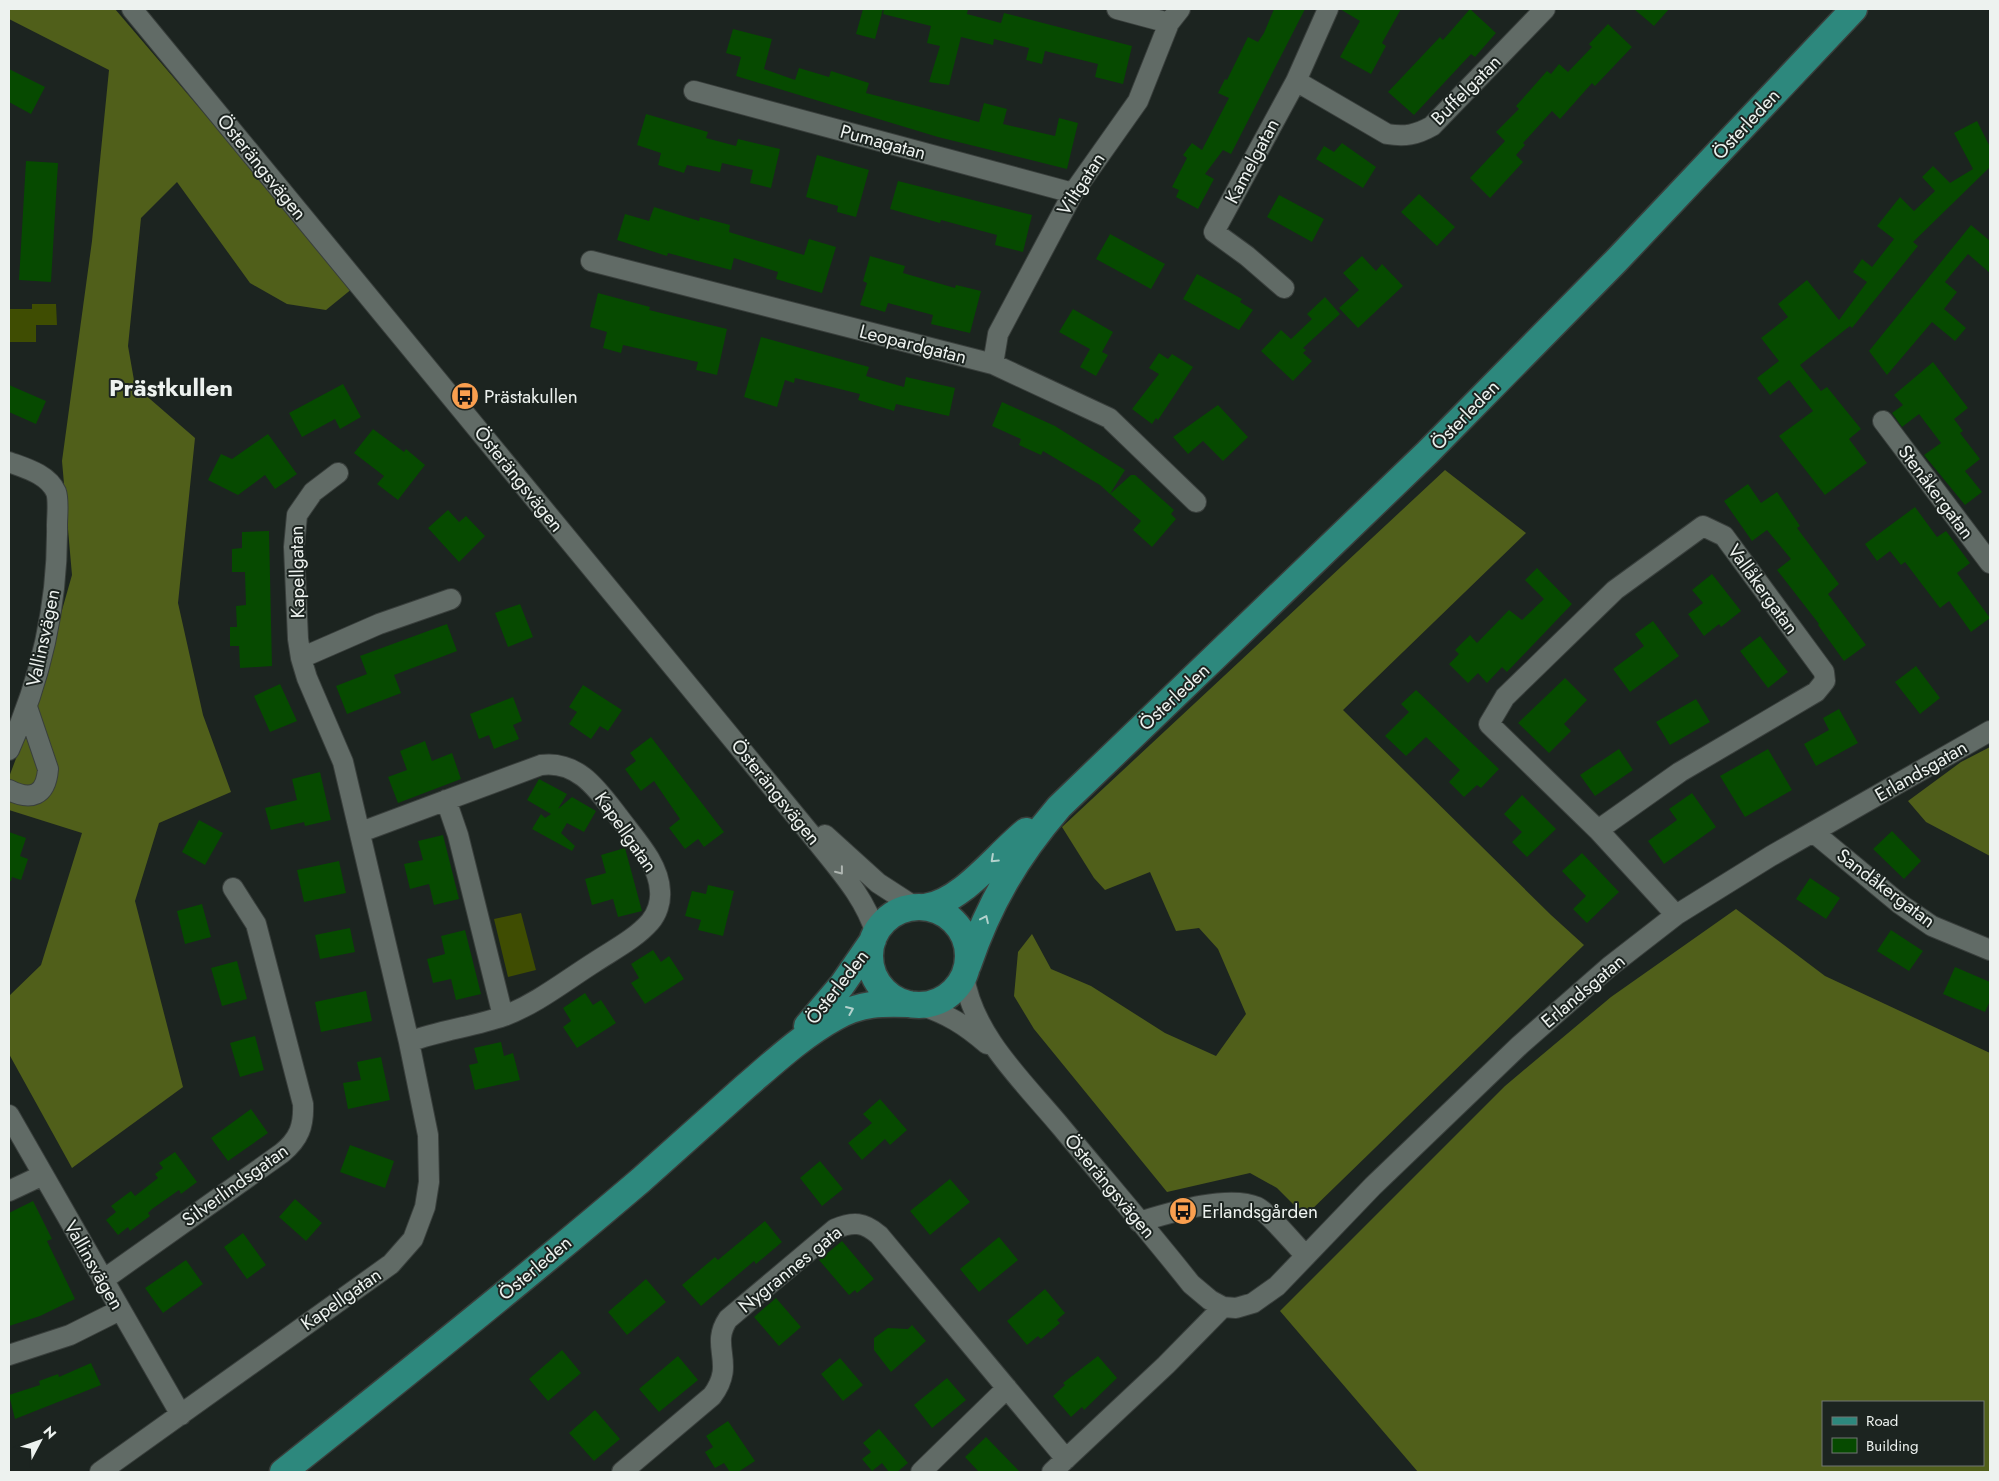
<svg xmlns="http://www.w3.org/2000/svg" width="1999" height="1481" viewBox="0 0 1999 1481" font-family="Jost,sans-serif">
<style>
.green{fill:#3f4d02}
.forest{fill:#505f1a;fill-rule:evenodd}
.building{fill:#064a00}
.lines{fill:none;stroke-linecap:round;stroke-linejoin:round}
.minor-casing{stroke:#393f3c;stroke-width:22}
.major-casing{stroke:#393f3c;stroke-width:29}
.minor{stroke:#616b66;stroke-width:20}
.major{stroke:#2d887d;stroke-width:26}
.oneway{stroke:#b3d2cd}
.oneway2{stroke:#aeb5b1}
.labels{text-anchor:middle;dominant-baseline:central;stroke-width:4;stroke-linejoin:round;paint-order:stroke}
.street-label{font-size:19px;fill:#edf2ef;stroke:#1c2420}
.poi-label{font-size:19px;fill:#edf2ef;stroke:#1c2420;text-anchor:start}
.district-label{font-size:24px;font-weight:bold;fill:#edf2ef;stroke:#1c2420}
</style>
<rect width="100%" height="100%" fill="#1c2420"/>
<path class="green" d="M32,304H56L57,325H36V342H9V309H32Z
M521,913L536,970L508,977L494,919Z"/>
<path class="forest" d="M9,9H115L353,288L326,310L287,304L250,283L177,182L141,218L128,346L135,386L195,438L178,603L203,715L231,792L159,823L135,901L183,1087L72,1168L9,1054V996L41,965L82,833L9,810V777L31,719L72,575L62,461L92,241L109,70L9,19Z
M1445,470L1526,533L1343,710L1551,915L1584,945L1305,1216L1277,1188L1250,1173L1167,1192L1034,1029L1014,996L1018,952L1032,934L1051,969L1091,986L1165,1033L1216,1056L1246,1014L1218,949L1199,928L1176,931L1150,872L1105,890L1094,878L1062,827Z
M1990,747V856L1926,822L1908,801L1961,762Z
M1736,909L1825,976L1990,1053V1472H1418L1280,1311L1505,1086L1611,997ZM1823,1402H1983V1465H1823Z"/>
<path class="building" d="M863,9H883L875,39L856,34Z
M884,9H968L967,14L1001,23L1004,13L1132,46L1123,84L1095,77L1098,64L1045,51L1042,64L1026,60L1029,48L994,39L993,45L961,37L949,85L929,82L940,46L927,43L931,26L883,14Z
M1274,9H1305L1231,154L1223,150L1205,174L1214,179L1198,209L1176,197L1179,190L1172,187L1187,158L1183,155L1192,143L1202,150L1229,98L1218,93L1225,79L1227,80L1248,37L1258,42L1264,33Z
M1340,9H1401L1382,43L1386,46L1371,74L1340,57L1360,21Z
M1470,9L1496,33L1475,57L1471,54L1414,115L1388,92L1440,37L1443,40Z
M1634,9H1669L1654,26Z
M1608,24L1632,47L1595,86L1592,83L1560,119L1552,111L1523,143L1525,145L1516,155L1523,162L1490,198L1470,178L1505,141L1496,132L1519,109L1516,106L1547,71L1551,74L1559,64L1568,72L1592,47L1589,44Z
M733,29L772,39L764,69L795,80L799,68L829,77L831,71L869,83L866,93L979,122L984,103L1007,109L1003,124L1055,136L1059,118L1078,123L1067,169L938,137L736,76L741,57L726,53Z
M9,69L45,87L31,114L9,102Z
M646,114L708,132L706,138L736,146L738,139L780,149L771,188L750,183L753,170L722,163L720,172L687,165L684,173L658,165L661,153L637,145Z
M1977,121L1990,147V167L1913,242L1918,246L1852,328L1850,326L1800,365L1821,391L1827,387L1861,429L1849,439L1867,463L1825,495L1779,436L1813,411L1789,380L1770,395L1757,378L1779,361L1761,338L1788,317L1778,304L1807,280L1839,320L1867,282L1853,272L1862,259L1872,267L1894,239L1877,226L1900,197L1914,211L1935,191L1922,177L1933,166L1950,183L1973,169L1954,133Z
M1342,143L1376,167L1363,188L1316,159L1324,146L1334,152Z
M817,155L869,170L856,217L837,212L838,206L806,197Z
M26,161L58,163L51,282L19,280Z
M898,181L1032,215L1023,252L995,245L997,235L941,220L940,223L890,209Z
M1419,194L1455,227L1437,246L1401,212Z
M1279,195L1324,219L1312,242L1267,217Z
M654,207L699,221L700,217L730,225L729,232L804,255L809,239L836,247L822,293L776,279L778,272L734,258L731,270L668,253L667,256L617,240L625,214L649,221Z
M1971,225L1990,241V273L1968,254L1945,282L1957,292L1944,309L1966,328L1955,341L1932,322L1887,375L1869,351Z
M1110,234L1165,264L1151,289L1096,259Z
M870,256L905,266L903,273L955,288L956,285L981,291L970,333L931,324L933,315L888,303L885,312L860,305L867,283L863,281Z
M1362,256L1376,271L1382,264L1403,286L1358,328L1339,308L1359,290L1343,273Z
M1197,274L1242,299L1240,302L1253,310L1239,330L1183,299Z
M598,293L650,307L649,310L727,329L717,375L696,370L698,362L623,345L621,353L603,348L607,332L590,327Z
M1325,297L1340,314L1303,348L1306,350L1303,353L1312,361L1293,381L1261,351L1281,330L1291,339L1312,319L1307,314Z
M1073,309L1113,332L1102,352L1108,355L1096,376L1080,367L1090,349L1059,332Z
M761,337L869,367L866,376L904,387L906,377L955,388L949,416L896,404L894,411L858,400L860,394L795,378L794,383L785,380L777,407L744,397Z
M1159,353L1168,359L1172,354L1193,367L1158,420L1156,418L1152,424L1132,409L1159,374L1149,368Z
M1933,362L1968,408L1954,419L1963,431L1960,433L1980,459L1965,471L1982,492L1965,505L1924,455L1941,443L1919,414L1902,427L1892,413L1903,405L1894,395Z
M343,384L361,417L340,429L335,419L302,437L289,413Z
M9,385L46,401L36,424L9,412Z
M1002,402L1055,426L1125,470L1110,494L1100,485L1043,451L1041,455L1019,445L1021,439L992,426Z
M1218,405L1248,437L1223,461L1203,441L1188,454L1173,437Z
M373,429L404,452L406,449L425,465L398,500L377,484L384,476L354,453Z
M268,434L297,474L275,489L265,475L238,495L208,480L221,454L232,459Z
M1131,475H1135L1174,510L1171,514L1176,519L1152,547L1133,530L1141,521L1110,494Z
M1748,484L1761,503L1777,492L1800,526L1797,528L1839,584L1828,594L1866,645L1844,661L1818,625L1819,624L1777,570L1791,559L1767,530L1752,541L1724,501Z
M1915,507L1937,537L1946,531L1970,563L1957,573L1990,618L1971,632L1949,601L1940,608L1905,562L1901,565L1890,551L1877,561L1865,544Z
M448,510L459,522L466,516L485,536L459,562L428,528Z
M269,531L272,666L240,668L239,646H230V627H237L236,606L246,605L245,572H232V549L242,548V532Z
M1537,568L1572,604L1507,672L1502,667L1487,683L1478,673L1468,683L1449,664L1459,654L1455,650L1470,635L1477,643L1509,610L1522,620L1544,599L1525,580Z
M1712,574L1741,611L1721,627L1719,624L1704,636L1688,614L1703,603L1692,590Z
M520,604L533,637L508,647L495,613Z
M1653,621L1679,656L1630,692L1613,669L1644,646L1635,634Z
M447,624L457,651L394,675L401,693L347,714L336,686L367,674L360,656Z
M1760,636L1788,672L1768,688L1740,651Z
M1916,666L1940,698L1920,714L1895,682Z
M1565,678L1587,700L1564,724L1571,731L1549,753L1518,723Z
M280,684L297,721L270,732L254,696Z
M583,685L622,710L608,731L600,726L591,739L569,724L577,712L569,707Z
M1416,690L1499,769L1481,788L1477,785L1464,797L1449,782L1460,770L1426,737L1406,756L1385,736L1409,712L1401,704Z
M513,697L522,721L513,725L519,739L494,749L489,735L479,739L470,714Z
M1696,699L1710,722L1670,745L1656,722Z
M1839,709L1858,743L1816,766L1804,744L1829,730L1823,718Z
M651,737L724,832L704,847L698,839L685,849L669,828L680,819L654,781L641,791L625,769L636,761L630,753Z
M425,741L432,761L452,753L461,779L398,803L388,777L407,770L400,751Z
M1619,749L1633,770L1595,796L1580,775Z
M1768,749L1792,790L1745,817L1720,776Z
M320,772L331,820L305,826L304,822L271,830L265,808L297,800L292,779Z
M539,779L567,794L558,809L572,797L596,811L584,832L567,823L561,833L575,846L572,851L532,829L541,814L545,818L551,814L527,800Z
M1692,793L1716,827L1664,864L1648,841L1677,820L1669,809Z
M1522,795L1556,829L1527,857L1512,842L1522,832L1504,814Z
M199,820L223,833L205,865L182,852Z
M1892,831L1921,861L1904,879L1873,849Z
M9,832L26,838L20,856L28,859L21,880L12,877L11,881H9Z
M443,835L459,899L434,905L429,884L410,889L404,864L423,860L418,841Z
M625,848L642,911L618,917L613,899L592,905L585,879L606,873L601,855Z
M1582,853L1619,892L1587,923L1573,909L1586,896L1562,871Z
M339,861L346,893L304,902L297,870Z
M1810,878L1840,898L1826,919L1796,899Z
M708,885L734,891L723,936L698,930L701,920L685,916L692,891L706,894Z
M202,904L211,937L185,944L177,911Z
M350,928L355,952L320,959L315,935Z
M465,930L481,994L456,1000L451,979L433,983L427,959L445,954L441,936Z
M1891,930L1923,951L1909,971L1877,951Z
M653,950L661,962L669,956L684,979L645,1004L631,983L639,978L631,964Z
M237,961L247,999L222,1006L211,968Z
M1955,967L1990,982V1001L1985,1012L1943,994Z
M366,991L372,1021L321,1032L315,1002Z
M585,993L593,1005L601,1000L616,1023L577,1048L563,1027L571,1021L563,1008Z
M255,1036L264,1070L240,1077L230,1043Z
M501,1042L504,1056L513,1053L520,1080L475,1090L469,1065L478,1063L474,1048Z
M381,1057L390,1100L348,1109L343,1083L361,1080L357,1062Z
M880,1099L907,1130L890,1145L885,1139L862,1160L848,1143L872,1123L863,1114Z
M251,1109L268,1133L228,1161L211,1138Z
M350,1145L394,1161L385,1188L340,1172Z
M175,1152L197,1182L181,1194L179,1190L152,1209L148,1213L150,1216L130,1231L128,1227L118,1235L106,1220L116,1212L111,1206L131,1191L135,1196L158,1178L155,1174L163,1168L159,1163Z
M820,1161L843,1189L822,1206L800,1178Z
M950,1179L970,1202L930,1235L910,1211Z
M295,1199L322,1223L306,1241L279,1217Z
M33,1201L52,1239L47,1241L75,1299L40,1316L9,1326V1213Z
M765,1221L782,1242L756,1264L754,1261L701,1306L682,1285L715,1257L718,1260Z
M243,1233L266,1265L247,1279L224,1247Z
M999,1237L1018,1260L979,1292L960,1269Z
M842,1241L874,1279L857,1293L855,1290L849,1295L819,1260Z
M186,1260L203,1284L163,1313L145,1288Z
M646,1279L666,1302L627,1335L608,1312Z
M1045,1289L1065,1313L1057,1320L1060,1323L1041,1339L1038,1336L1027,1345L1007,1321Z
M776,1298L801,1327L779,1346L754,1317Z
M912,1325L926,1341L891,1372L874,1350V1338L888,1328L908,1329Z
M562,1350L581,1373L548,1401L529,1379Z
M678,1356L698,1380L659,1412L639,1389Z
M1098,1356L1117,1378L1084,1410L1082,1407L1071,1417L1053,1396L1065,1385L1063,1383Z
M840,1358L863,1385L843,1401L821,1374Z
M91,1363L101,1385L15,1419L9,1395L40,1385L39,1381L58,1374L59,1377Z
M947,1378L966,1400L932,1428L914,1405Z
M595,1410L620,1439L594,1461L569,1433Z
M728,1421L755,1461L738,1472H730L724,1463L715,1468L705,1452L713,1447L706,1436Z
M879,1429L908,1463L897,1472H889L882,1463L872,1471L862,1459L871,1452L863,1443Z
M986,1437L1020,1472H979L965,1457Z"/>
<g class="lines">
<g class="minor-casing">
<path id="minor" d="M132,9L818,843C841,872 865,898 876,934
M1117,9L1169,23
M1296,81L1387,134C1405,137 1416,135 1432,126L1545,9
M694,91L1073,193
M591,261L993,364L1109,418L1196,502
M1284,288L1247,256L1214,232L1296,81L1328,9
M993,364L998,334L1073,193L1138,101L1169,23L1180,9
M1883,421L1990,563
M9,462C25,468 48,474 56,492C59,500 57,516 57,526C58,604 41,679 9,750
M301,658L379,624L451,599
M9,790C31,801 46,796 48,769L27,707
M446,800L458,835L503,1016
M1598,830L1680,772L1816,692L1825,681L1824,672L1724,536L1703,526L1615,590L1505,697L1489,724L1598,830L1676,915
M361,832L541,765C578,760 598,790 618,816C634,838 659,863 660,891C661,902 657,914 650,922C635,939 613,950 595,962C565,981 536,1004 504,1016C473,1027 440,1030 409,1042
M1813,832L1900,904L1932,926L1990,950
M825,835L878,883L915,907
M964,976C973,1036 1025,1083 1062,1128C1105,1180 1149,1231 1191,1284L1210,1300L1223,1307L1236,1308L1253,1303L1277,1286L1373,1186L1520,1045L1609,967L1676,915L1771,856L1990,731
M919,1005C946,1013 965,1025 987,1044
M9,1115L181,1415
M9,1191L43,1175
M1139,1222C1169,1213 1228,1194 1257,1207C1269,1213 1295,1245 1306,1256
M103,1280L282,1153C299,1139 304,1126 303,1104L256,924L233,888
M9,1355L70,1335L120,1310
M100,1472L391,1264L413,1239L425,1207L429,1182L428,1135L409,1042L343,762L307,678L301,658L298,639L294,547L297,515L313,492L338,473
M622,1472L712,1396C737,1363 709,1347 728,1319L835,1229C853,1221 864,1222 879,1235L1066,1459
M921,1472L1007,1388
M1052,1472L1166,1365L1223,1307"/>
</g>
<g class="major-casing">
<path id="major" d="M925,907C962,902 997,854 1026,831
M870 956a49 49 0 1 1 98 0a49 49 0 1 1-98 0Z
M968,965C989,903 1017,856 1059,807L1427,453L1616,261L1854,9
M807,1026L842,985L873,940
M283,1472C404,1376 524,1280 641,1180C676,1149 710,1118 745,1087C774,1062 803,1035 836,1017C861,1003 882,1003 909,1004"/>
</g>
<use href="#minor" class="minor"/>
<use href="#major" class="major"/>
</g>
<defs><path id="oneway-chevron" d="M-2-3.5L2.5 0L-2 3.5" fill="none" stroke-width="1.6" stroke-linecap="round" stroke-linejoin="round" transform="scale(1.25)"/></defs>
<g class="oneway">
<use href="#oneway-chevron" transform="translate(994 859) rotate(137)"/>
<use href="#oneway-chevron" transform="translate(985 919) rotate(-65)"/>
<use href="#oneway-chevron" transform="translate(850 1010) rotate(-23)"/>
</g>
<use class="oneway2" href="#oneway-chevron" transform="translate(840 871) rotate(52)"/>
<defs>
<g id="bus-disc" transform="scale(1.4375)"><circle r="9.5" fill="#fa9f4f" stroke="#1c2420"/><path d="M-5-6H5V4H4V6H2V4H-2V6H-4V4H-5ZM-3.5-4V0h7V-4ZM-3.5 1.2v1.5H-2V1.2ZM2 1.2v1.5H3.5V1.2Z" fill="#111"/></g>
</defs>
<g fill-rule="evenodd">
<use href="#bus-disc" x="465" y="396"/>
<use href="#bus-disc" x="1183" y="1211"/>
</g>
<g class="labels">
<g class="street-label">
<text transform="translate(1466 90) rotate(-45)">Buffelgatan</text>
<text transform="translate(1746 124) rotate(-47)">Österleden</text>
<text transform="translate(883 142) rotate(15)">Pumagatan</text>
<text transform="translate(1252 161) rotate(-62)">Kamelgatan</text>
<text transform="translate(262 167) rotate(51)">Österängsvägen</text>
<text transform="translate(1081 184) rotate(-57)">Viltgatan</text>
<text transform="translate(913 344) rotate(14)">Leopardgatan</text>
<text transform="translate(1465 415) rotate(-46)">Österleden</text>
<text transform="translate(519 479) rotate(51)">Österängsvägen</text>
<text transform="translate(1936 492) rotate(53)">Stenåkergatan</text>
<text transform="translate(297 572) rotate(-91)">Kapellgatan</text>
<text transform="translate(1763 589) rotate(54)">Vallåkergatan</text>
<text transform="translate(43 638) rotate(-78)">Vallinsvägen</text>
<text transform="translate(1174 697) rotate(-43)">Österleden</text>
<text transform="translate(1921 771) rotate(-30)">Erlandsgatan</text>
<text transform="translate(776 792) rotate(51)">Österängsvägen</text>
<text transform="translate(626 832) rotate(55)">Kapellgatan</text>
<text transform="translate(1886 888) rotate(37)">Sandåkergatan</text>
<text transform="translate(837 987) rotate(-52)">Österleden</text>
<text transform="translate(1583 991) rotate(-40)">Erlandsgatan</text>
<text transform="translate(235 1185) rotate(-36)">Silverlindsgatan</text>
<text transform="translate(1110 1186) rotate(50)">Österängsvägen</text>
<text transform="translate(94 1265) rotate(60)">Vallinsvägen</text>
<text transform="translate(535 1268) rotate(-40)">Österleden</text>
<text transform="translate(790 1269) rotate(-39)">Nygrannes gata</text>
<text transform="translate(341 1299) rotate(-35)">Kapellgatan</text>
</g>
<g class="poi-label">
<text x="484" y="396">Prästakullen</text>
<text x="1202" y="1211">Erlandsgården</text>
</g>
<g class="district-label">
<text x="171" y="387">Prästkullen</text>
</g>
</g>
<rect width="1999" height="1481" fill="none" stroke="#edf2ef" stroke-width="20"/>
<rect x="1822" y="1401" width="162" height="65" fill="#1c2420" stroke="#707673"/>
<rect x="1832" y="1417" width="25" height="8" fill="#2d887d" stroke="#707673"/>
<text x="1866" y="1426" font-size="15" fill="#edf2ef">Road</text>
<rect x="1832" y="1438" width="25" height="15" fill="#064a00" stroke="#707673"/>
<text x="1866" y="1451" font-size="15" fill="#edf2ef">Building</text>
<g transform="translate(40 1441) rotate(49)" stroke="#1c2420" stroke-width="4" paint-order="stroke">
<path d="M0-4L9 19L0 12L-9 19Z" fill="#edf2ef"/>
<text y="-8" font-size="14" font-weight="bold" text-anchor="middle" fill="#edf2ef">N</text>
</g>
</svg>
